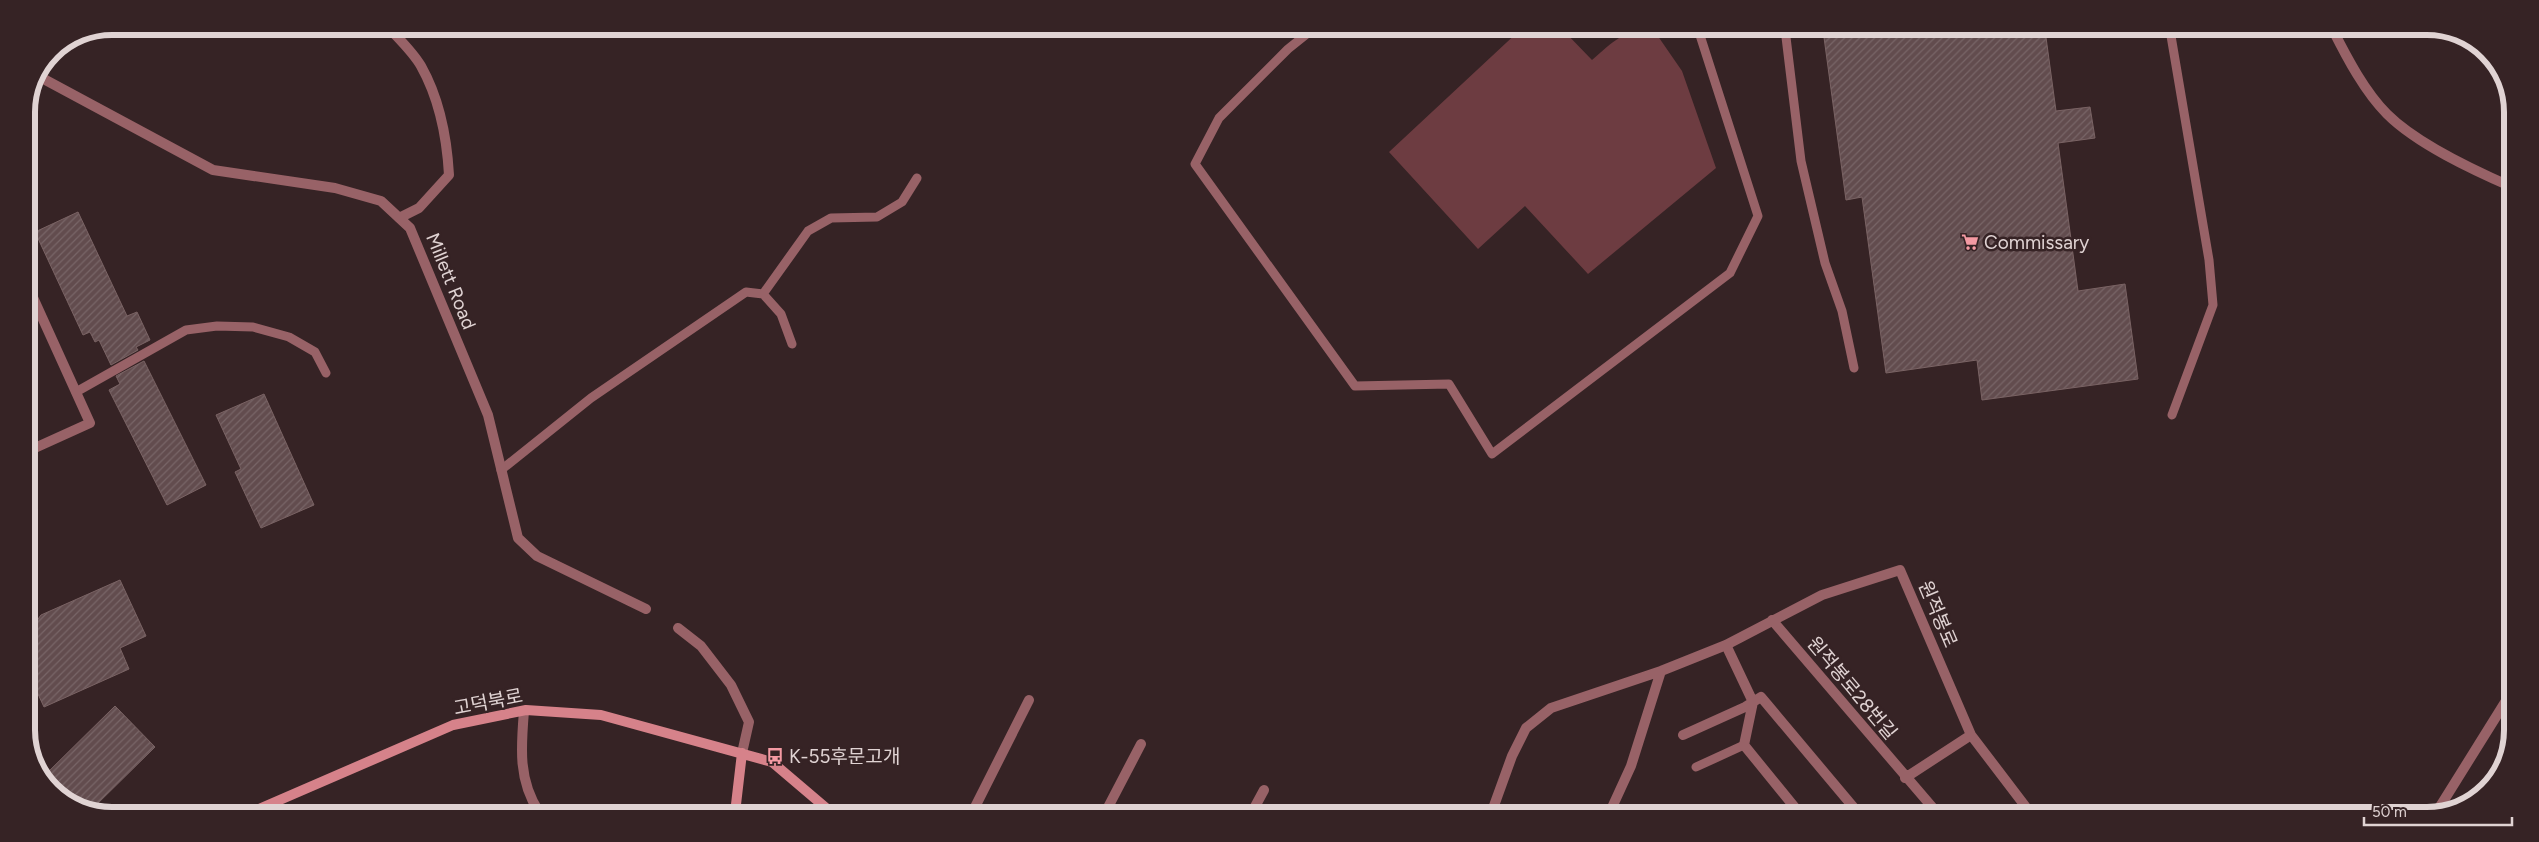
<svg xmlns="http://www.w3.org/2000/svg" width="2539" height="842" viewBox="0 0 2539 842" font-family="Figtree,'Noto Sans KR',sans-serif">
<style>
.park{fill:#6d3c41}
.building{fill:url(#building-hatch);stroke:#7a6364}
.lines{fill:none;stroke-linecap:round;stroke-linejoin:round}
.lane{stroke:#986267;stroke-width:9}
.street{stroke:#986267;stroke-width:10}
.secondary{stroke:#d6828a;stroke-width:10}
.labels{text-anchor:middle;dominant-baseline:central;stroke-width:5;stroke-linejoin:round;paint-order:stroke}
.poi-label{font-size:19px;fill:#e0d3d3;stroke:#362325;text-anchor:start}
.street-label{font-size:19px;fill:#e0d3d3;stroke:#362325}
.rim{fill:none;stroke:#e0d3d3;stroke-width:6}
</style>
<defs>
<pattern id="building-hatch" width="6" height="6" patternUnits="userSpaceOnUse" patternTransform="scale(1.25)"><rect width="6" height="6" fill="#624c4e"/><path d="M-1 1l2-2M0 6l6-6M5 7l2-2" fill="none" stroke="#786567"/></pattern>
</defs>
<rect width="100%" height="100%" fill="#362325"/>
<path class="park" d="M1521,29H1562L1592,60C1613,42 1624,29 1653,29L1682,71L1716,168L1588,274L1525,206L1478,249L1389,152Z"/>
<path class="building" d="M1823,30H2045L2056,111L2090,107L2095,138L2058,143L2078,291L2125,284L2138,379L1982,400L1977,360L1886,373L1862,197L1846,200Z
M78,212L127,316L137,312L150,340L136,347L138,350L111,365L99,340L95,342L90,332L83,335L35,232Z
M144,361L206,485L167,505L109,390L120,384L116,376Z
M264,394L314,505L261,528L235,472L241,469L216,415Z
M120,580L146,636L120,648L129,669L44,707L26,668V635L41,615Z
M115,706L155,747L90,811H85L44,782L42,778Z"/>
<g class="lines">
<path class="lane" d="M1313,29L1288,49L1219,118L1195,164L1355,386L1449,384L1492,454L1730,273L1758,216L1698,29
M1785,29L1801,161L1825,263L1842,311L1854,368
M2170,30L2209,260L2213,305L2172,415
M763,294L808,231L831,218L877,217L902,202L917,178
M76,392L186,330L217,326L253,327L289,337L315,352L326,373
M501,470L591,398L746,292L763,294L781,314L792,344
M1696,767L1744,745"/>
<path class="street" d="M388,27C399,39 413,52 421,66C439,98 447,139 449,175L419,208L399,218
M2333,30C2347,58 2365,92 2387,114C2417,144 2473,170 2512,187
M40,77L213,170L335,188L381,201L410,228L488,415L518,538L537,556L646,609
M26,282L90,423L26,452
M1772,620L1939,815
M678,628L701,646L731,685L749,722L742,753
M1726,645L1753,702L1744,745L1801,815
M524,711C521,747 518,780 539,812
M1683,735L1745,707L1761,697L1860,815
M1905,778L1971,735
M972,813L1029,700
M1105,813L1141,744
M2436,813L2509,696
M1251,814L1264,790
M1491,814L1512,756L1526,728L1551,708L1661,671L1726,645L1822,595L1900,570L1971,735L2032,815
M1609,814L1631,766L1661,671"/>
<path class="secondary" d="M252,812L453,725L526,710L601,715L772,762L832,813
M735,813L742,753"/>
</g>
<defs>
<g id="supermarket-bare" transform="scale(1.35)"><path d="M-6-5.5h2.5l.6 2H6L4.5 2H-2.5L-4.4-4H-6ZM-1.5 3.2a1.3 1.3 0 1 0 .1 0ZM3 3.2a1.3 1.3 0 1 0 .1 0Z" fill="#f49aa3" stroke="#362325" stroke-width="2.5" paint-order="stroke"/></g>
<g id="bus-bare" transform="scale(1.35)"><path d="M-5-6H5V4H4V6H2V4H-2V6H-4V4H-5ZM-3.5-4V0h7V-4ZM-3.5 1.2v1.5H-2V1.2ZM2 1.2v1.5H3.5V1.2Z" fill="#f49aa3" stroke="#362325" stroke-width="2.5" paint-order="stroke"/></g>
</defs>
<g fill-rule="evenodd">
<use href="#supermarket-bare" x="1970" y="242"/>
<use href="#bus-bare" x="775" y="756"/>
</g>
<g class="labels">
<g class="poi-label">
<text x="1984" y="242">Commissary</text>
<text x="789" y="756">K-55후문고개</text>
</g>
<g class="street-label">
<text transform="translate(451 281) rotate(68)">Millett Road</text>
<text transform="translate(1938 614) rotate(67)">원적봉로</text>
<text transform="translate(1852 688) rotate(50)">원적봉로28번길</text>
<text transform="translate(488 702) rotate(-11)">고덕북로</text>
</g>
</g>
<path d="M0 0H2539V842H0ZM112 35H2427A77 77 0 0 1 2504 112V730A77 77 0 0 1 2427 807H112A77 77 0 0 1 35 730V112A77 77 0 0 1 112 35Z" fill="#362325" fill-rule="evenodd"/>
<path class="rim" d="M112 35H2427A77 77 0 0 1 2504 112V730A77 77 0 0 1 2427 807H112A77 77 0 0 1 35 730V112A77 77 0 0 1 112 35Z"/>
<path d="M2364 817v8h148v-8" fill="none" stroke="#e0d3d3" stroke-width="2.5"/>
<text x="2372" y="817" font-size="15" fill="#e0d3d3" stroke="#362325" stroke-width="4" paint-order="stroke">50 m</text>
</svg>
